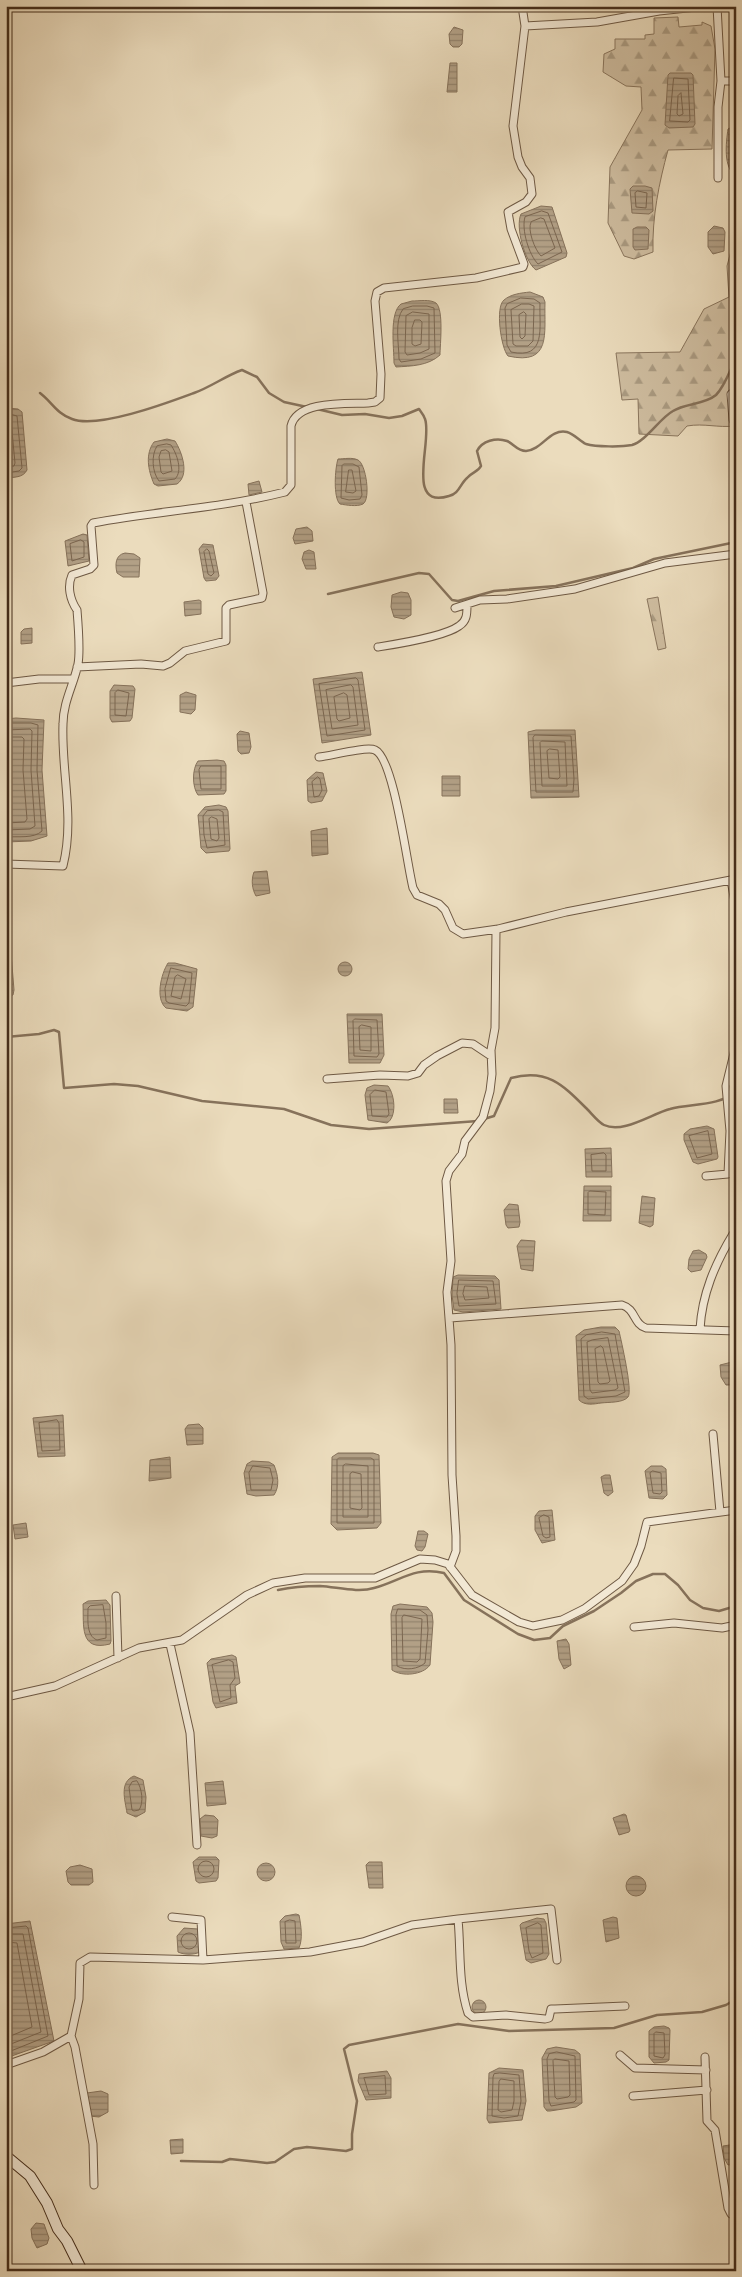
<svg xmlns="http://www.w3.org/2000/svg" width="742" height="2277" viewBox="0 0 742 2277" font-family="'Gentium Book Plus',serif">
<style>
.forest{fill:url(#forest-firs);stroke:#8a765e}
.water{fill:url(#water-rules);stroke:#86725b}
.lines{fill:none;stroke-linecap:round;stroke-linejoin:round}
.shore{stroke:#7b6650;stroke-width:1}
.stream{stroke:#86725b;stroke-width:2.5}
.street-casing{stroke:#6e5944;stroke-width:9}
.secondary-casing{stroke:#442d1b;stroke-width:12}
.street{stroke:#f2e8d4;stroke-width:7}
.secondary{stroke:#f2e8d4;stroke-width:10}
</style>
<defs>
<pattern id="forest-firs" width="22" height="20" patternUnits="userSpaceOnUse" patternTransform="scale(1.25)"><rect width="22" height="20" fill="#cfbea1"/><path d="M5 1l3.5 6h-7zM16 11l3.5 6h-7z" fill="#aa9b82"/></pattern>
<pattern id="water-rules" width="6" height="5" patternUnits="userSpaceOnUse" patternTransform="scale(1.25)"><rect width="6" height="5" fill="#b2a086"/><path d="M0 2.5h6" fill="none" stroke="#92836d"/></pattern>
</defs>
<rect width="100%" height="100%" fill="#ebdcbd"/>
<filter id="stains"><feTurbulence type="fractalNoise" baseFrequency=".004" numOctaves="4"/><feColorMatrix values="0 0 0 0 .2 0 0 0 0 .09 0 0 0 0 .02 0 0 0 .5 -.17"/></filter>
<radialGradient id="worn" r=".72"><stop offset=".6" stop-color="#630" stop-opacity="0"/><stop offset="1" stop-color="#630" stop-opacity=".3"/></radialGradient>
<path class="forest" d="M678,17L679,27L702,25V22L711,26L715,49L712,149L668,150C659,183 652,217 653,252L634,259L624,256L608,223L610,167L642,110L641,87L626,86L603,72L604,54L615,49V39H645V35L654,34V18Z
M736,232L735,426C718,428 704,423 687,426L678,436L639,434L638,399L622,400L616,353L680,352L704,309L729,297L727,266Z
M658,597L666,648L658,650L647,599Z"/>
<path class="water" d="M454,27L463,30L462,44L459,47H453L450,44L449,34Z
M450,63H457V92H447Z
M670,73H691L693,75L695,124L693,127L669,128L665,125L668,75Z
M736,125V176C723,168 726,143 728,129Z
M633,186H645L652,188L653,211L649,214L632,213L630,189Z
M541,206L552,207L567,253L566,257L536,270C525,262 515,227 521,214Z
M714,226L723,228L725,232L724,251L713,254L708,247V232Z
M637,227H646L649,230L648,249L635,250L633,247V229Z
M530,292L543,297L545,302C544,333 552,366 508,356C501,348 495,307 504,300C511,294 521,293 530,292Z
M412,301C419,301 430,299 436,303C444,310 440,345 440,355C428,366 411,366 396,367L394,363C394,348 389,313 401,304Z
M6,408L18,409L22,412L27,470C23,478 14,477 6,478Z
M167,439L175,441C182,452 190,475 177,484L158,486L154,484C148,470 145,454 154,442Z
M338,459C344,459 352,457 358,460C366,464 371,499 363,504C357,507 346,505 340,504C333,498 335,468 338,459Z
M259,481L262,492L249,495L248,484Z
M307,527L312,531L313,541L295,544L293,538L296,529Z
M83,534L87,535L89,561L68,566L65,541Z
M203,544L213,545L219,576L216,580L206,581L204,578L199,549Z
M309,550L314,552L316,569H306L302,559L304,552Z
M125,553L134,554L140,558L139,577H123L117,573C115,565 115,555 125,553Z
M401,592L408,593L411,600V615L404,619L394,617L391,607L392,595Z
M199,600L201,601V614L185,616L184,602Z
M32,628V643L21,644V632L24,629Z
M362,672L371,735L322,743L313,679Z
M114,685L133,686L135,689L132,718L130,721L112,722L110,718V691Z
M186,692L196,695L195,710L191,714L180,712V695Z
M16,718L44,720L42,770L47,836L31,841L6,842V719Z
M536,730H575L579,797L531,798L528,732Z
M240,731L249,733L251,747L249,753L241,754L238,751L237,734Z
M217,760L224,761L226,765V791L224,794L198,795C192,787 192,769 198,761Z
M316,772L323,773L327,791L322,801L311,803L308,801L307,780Z
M442,776H460V796H442Z
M219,805L226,807L228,811L230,849L229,851L206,853L201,848L198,815L205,807Z
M327,828L328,854L312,856L311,831Z
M267,871L270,893L256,896C252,889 251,880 254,872Z
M6,948L11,953L14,990L13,995L6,998Z
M338 969a7 7 0 1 1 14 0a7 7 0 1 1-14 0Z
M168,963H175L197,969L193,1007L187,1011L166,1008C155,999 161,974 168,963Z
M347,1014H382L384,1055L380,1063H349Z
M374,1085L388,1086C395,1095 397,1117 387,1123L368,1120L365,1095L367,1088Z
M444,1099H457L458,1113H444Z
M707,1126L714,1129L718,1157L717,1159L698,1164L693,1162L684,1140V1134L690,1129Z
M611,1148L612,1177H586L585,1149Z
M584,1186H611V1221H583Z
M642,1196L655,1198L653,1225L650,1227L639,1223Z
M509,1204L518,1205L520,1222L519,1227L508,1228L506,1225L504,1210Z
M521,1240L535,1241L533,1271L521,1269L517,1246Z
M699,1250L706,1254L707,1257L701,1270L691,1272L688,1269L689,1259L693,1251Z
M458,1275L495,1276L499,1280L501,1309L463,1312L454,1310L452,1295L453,1277Z
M601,1327H615L619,1331C621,1340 633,1391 628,1397C623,1403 609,1402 601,1403C594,1404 585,1406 579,1400L576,1336L584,1330Z
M732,1362L736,1364V1385H726L721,1377L720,1365Z
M63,1415L65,1456L38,1457L33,1418Z
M199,1424L203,1428V1444L187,1445L185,1429L188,1425Z
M338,1453H373L379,1455L381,1523L377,1528L337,1530L331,1524L332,1457Z
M170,1457L171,1478L149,1481L150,1460Z
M252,1461L269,1462L274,1465C278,1475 280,1486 274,1495L256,1496L247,1494L244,1473L247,1464Z
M651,1466H662L666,1469L667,1495L663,1499L649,1498L645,1471Z
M605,1475H610L613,1492L608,1496L604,1493L601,1477Z
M552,1510L555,1540L542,1543L535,1530V1516L539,1511Z
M26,1523L28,1537L15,1539L13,1525Z
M418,1531H424L428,1534L425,1547L422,1551L417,1550L415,1546Z
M106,1600L110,1605L111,1641L110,1644C79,1652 84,1625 83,1604L88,1601Z
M400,1604L427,1607L432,1613L433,1622L430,1665C423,1675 402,1677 392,1670L391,1614L393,1606Z
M566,1639L569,1644L571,1665L564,1669L559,1659L557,1641Z
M232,1655L236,1657L240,1683L235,1686L237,1703L216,1708L213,1702L207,1663L211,1659Z
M134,1776L143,1780L146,1797L145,1812L136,1817L127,1813C125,1800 119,1782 134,1776Z
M223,1781L226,1804L207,1806L205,1783Z
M624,1814L626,1815L630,1830L629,1832L619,1835L613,1818Z
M205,1815L214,1816L218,1820L217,1836L212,1838L201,1836L200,1819Z
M199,1857H216L219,1860L218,1878L216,1881L199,1883L196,1881L193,1862Z
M369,1862H382L383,1888H369L366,1865Z
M257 1872a9 9 0 1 1 18 0a9 9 0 1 1-18 0Z
M80,1865L92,1869L93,1882L89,1885H71L68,1882L66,1871L70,1867Z
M626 1886a10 10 0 1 1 20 0a10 10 0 1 1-20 0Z
M296,1914L299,1915C301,1925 303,1939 299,1948L284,1949L281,1942L280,1921L285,1916Z
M613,1917L617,1918L619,1938L606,1942L603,1920Z
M537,1918L544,1919L546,1923L549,1954L546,1959L531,1963L526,1960L520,1925L522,1923Z
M30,1921L54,2041L6,2058V1924Z
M184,1928L198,1929L200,1952C194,1955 184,1955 178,1952L177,1936Z
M472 2007a7 7 0 1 1 14 0a7 7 0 1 1-14 0Z
M664,2026L669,2028L670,2030L669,2060L666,2062L654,2063L649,2057V2031L654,2027Z
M556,2047L575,2050L580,2054L582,2103L576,2107L550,2111H547L544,2107L542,2058L547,2049Z
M499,2068L523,2070L526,2101L522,2120L489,2123L487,2119L489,2073Z
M387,2071L391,2078V2098L366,2100L358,2081L359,2074Z
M101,2091L108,2094V2112L99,2117L89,2116L86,2096L87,2093Z
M183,2139V2153L171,2154L170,2140Z
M736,2144V2164L728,2165L724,2158L723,2146Z
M36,2223L44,2224L49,2238L47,2244L37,2248L32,2238L31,2229Z"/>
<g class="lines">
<path class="shore" d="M674,78L688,79L690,120L688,122L670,121Z
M681,93L683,114L679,116L677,114L678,96Z
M638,191L647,193L646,208L636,207L635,193Z
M542,211L548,213L562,252L538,264C529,255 521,229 525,217Z
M541,218L544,219L555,248L541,256C535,250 527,230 531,222Z
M521,298L534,299L540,303C539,327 547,360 511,352L507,345L505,308L507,304Z
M522,304H529L534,306L533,341L528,346H516L513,344L511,310Z
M413,306H427L434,308L435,353L421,359L401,362L399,359C399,345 394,320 403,309Z
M413,312L429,314V349L420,353L407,355L405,352L406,316Z
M524,312L526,314L525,336L522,339L520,337L519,315Z
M415,320H420L422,322L421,344L415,346L412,344V328Z
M6,413L17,416L22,468L19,471L6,473
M6,419L11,421L15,463L14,466L6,467
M167,444L171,445C177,454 183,471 175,479L159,481C152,472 151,455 157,446Z
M166,450L169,452L172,471L163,474L161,472L159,457L161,451Z
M344,464H353L359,467L362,495L360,499L349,500L341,498L342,466Z
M349,470H352L356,491L353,493L346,492Z
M81,540L84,542V557L72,561L70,544Z
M207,549L209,551L214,573L211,576L208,574L204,552Z
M356,678L358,680L365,730L327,736L319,684Z
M351,685L353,687L358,725L332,729L326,690Z
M118,690L129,693L126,716L115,715V693Z
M344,693L347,695L350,718L339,721L337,719L334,697Z
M6,723H31L38,725L37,770L42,831C34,839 17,836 6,837
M6,730L30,729L32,731L31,770L35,826L30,829L6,830
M535,735L571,736L574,779L573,792H536L533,738Z
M6,737H22L24,739L23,770L27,819L25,822L6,823
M542,741L565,742L567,786H542L540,743Z
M550,749L558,750L560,777L558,779L549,778L547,751Z
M201,766H221V789H201L199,770Z
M318,777L320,779L322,790L319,796L314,797L312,782Z
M219,810L223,812L225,845L207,848L204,835L203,816L207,811Z
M212,817L217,819L219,838L217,841L211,839L209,819Z
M171,968L192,973L189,1003L186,1006L169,1003L166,1001L165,989Z
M178,975L186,979L181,999L171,996L175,977Z
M355,1019L377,1020L379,1054L377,1057L354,1056L353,1021Z
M362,1025L371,1027V1051L360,1050L359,1027Z
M375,1090L386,1092L389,1114L387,1117L372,1116L370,1095Z
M708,1131L712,1154L697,1158L689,1136Z
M604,1153L606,1155V1171H592L591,1155Z
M590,1191L606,1192L605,1215L588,1214V1193Z
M459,1280L493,1281L496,1304L459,1306L457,1294Z
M465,1286L487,1287L489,1298L465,1300L463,1294Z
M602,1332L615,1334L625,1392L616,1396L588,1399L584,1396L581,1339L586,1335Z
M608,1338L618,1388L615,1390L592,1393L590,1390L587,1342L592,1340Z
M601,1346L603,1348L610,1381L608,1383L600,1384L598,1382L595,1349Z
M57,1420L59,1423L60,1450L42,1451L39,1423Z
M339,1458H371L374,1460V1523H337V1460Z
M346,1464L368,1466V1517H343V1466Z
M253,1466L270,1468L273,1480L271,1490H251L249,1473Z
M653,1471L661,1473L662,1492L660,1494L653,1493L650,1473Z
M353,1472L361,1474L362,1508L360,1510L350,1508V1474Z
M544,1515L549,1517L550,1537L546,1538L543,1536L539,1518Z
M103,1605L106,1623V1638L97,1640C86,1636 88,1619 88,1608L90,1606Z
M398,1609L420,1610L427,1615L428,1630L425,1663C418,1669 406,1671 397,1666L396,1615Z
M404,1615L422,1619L420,1659L417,1662L403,1661L402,1618Z
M229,1660L233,1662L235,1678L230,1685L231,1698L220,1702L212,1665Z
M137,1781C142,1788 144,1803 139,1810L134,1811L132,1810L129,1787L132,1782Z
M198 1869a8 8 0 1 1 16 0a8 8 0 1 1-16 0Z
M290,1920L295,1921L296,1943H286L285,1922Z
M538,1923L541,1925L543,1953L532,1958L529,1951L526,1928Z
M6,1928L26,1926L28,1928L48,2036L6,2053
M181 1941a8 8 0 1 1 16 0a8 8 0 1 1-16 0Z
M6,1934H23L41,2032L6,2046
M6,1942L17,1943L32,2027L6,2038
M656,2032L664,2033L665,2055L663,2058L654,2056V2034Z
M557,2052L575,2056L576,2100L574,2102L551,2106L549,2101L547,2059L549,2054Z
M555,2059L569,2061L570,2095L568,2097L557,2099L555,2097L553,2061Z
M500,2073L519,2075L521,2101L518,2116L504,2118L492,2116L493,2077L494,2074Z
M385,2076L386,2094L369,2095L364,2078Z
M501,2079L514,2081V2101L512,2110L501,2112L498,2110L499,2082Z"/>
<path class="stream" d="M40,393C52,402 57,414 72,419C98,429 167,403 194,393C211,387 225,376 242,370L257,377L269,393L284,402L307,407
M317,409L342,415L365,414L389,418L402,416L419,409C421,412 424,415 425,419C433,440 404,510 449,496C459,494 460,484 467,478C472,472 478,472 481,466L477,451C482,441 496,437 507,441C514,444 517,451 526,451C542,450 550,428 567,432C574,434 580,441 586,444C596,447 622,447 632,445C646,441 660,418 673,411C685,403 704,405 716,395C725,386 730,370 736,358
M328,594L419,573L429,574L452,600L458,601L494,591L556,586L633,568L654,559L736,542
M6,1037L39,1034L54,1030L59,1032L64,1088L114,1084L138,1086L202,1101L284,1109L331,1125L369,1129L478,1121
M484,1119L494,1116L511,1078C547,1068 563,1085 587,1109C592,1114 598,1122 604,1125C623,1134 651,1114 670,1109C690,1103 719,1107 736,1091
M278,1590C292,1587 306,1586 320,1586C337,1587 358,1593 374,1588C400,1581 415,1566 444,1573L464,1600L518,1634L534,1640L550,1638L563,1626L594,1611L621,1593L636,1581L653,1574H665L678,1585L690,1600L703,1608L719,1611L736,1606
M181,2161L222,2162L230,2159L267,2163L275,2162L294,2149L307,2147L346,2151L352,2149V2134L357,2101L344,2049L349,2045L458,2024L509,2031L614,2028L657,2015L702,2012L726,2005L736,1999"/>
<g class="street-casing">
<path id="street" d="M717,6L721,81H736
M525,26L597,22L659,11L706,6
M718,178V107L721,81
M733,420L731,394L736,390
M455,608L480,600L507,599L575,589L665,563L736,554
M378,647C397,644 444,637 459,626C467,621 467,614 467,605
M77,667L141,664L163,666L170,663L185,651L226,641V608L229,605L262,598L263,593L246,502
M6,683L39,679H73
M319,757C330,756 367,746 375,750C394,758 407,865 413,888L417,895L439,904L445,910L453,928L463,934L498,929L566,912L736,879
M6,864L63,866C75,818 61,771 63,724C63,702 74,684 78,664C80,653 78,622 77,610C70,600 67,586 72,575L90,569L94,565L91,526L93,523C157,511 222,508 285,492L291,485V426C297,400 347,404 368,403L375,402L380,398L381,374L375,301L377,292L384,288L476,278L523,267L524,264L511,229L508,212L526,202L532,194L530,178L522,167L518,157L513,126L525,26L522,6
M731,880L736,908
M327,1079L380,1075L408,1076L418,1073L424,1065L437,1056L462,1043L473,1044L491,1056
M706,1176L728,1174L730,1131L726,1086L736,1045
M450,1318L622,1305C636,1309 633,1324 646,1328L736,1331
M700,1329C702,1294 715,1264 733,1234H736
M713,1434L720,1512
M450,1567L456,1551V1536L452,1475L451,1345L447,1292L451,1261L446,1181L449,1171L462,1154L465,1141L483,1117L490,1091L492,1074L491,1050L495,1028L496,930
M116,1596L118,1658
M634,1627L674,1623L722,1628L736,1625
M170,1644L190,1733L197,1845
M6,1697L55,1686L139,1648L182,1640L247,1595L273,1583L305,1578H375L420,1559L435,1560L448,1564L472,1595L519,1622L533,1626L562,1620L584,1609L622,1581L634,1564L641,1546L647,1522L736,1510
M172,1917L201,1920L203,1960
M458,1919L551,1909L557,1960
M71,2036L75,2047L93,2144L94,2185
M620,2055L635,2068L706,2070
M705,2057L707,2121L715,2130L728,2208L731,2214L736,2216
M6,2065L43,2052L71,2036L79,1999L80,1963L90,1957L203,1960L310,1952L363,1942L412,1925L458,1919C461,1950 458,1983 468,2013L473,2017L506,2015L545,2019L549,2018L551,2009H555L625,2006
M633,2096L707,2090"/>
</g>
<g class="secondary-casing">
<path id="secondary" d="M6,2156L30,2176L47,2203L58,2229L67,2241L82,2271"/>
</g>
<use href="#street" class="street"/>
<use href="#secondary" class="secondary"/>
</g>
<rect width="742" height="2277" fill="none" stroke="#ebdcbd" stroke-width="25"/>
<rect x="8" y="8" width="727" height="2262" fill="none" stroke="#442d1b" stroke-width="2.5"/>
<rect x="12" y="12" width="717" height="2252" fill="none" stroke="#442d1b"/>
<rect width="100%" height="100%" filter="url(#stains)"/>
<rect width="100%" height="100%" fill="url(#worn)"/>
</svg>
